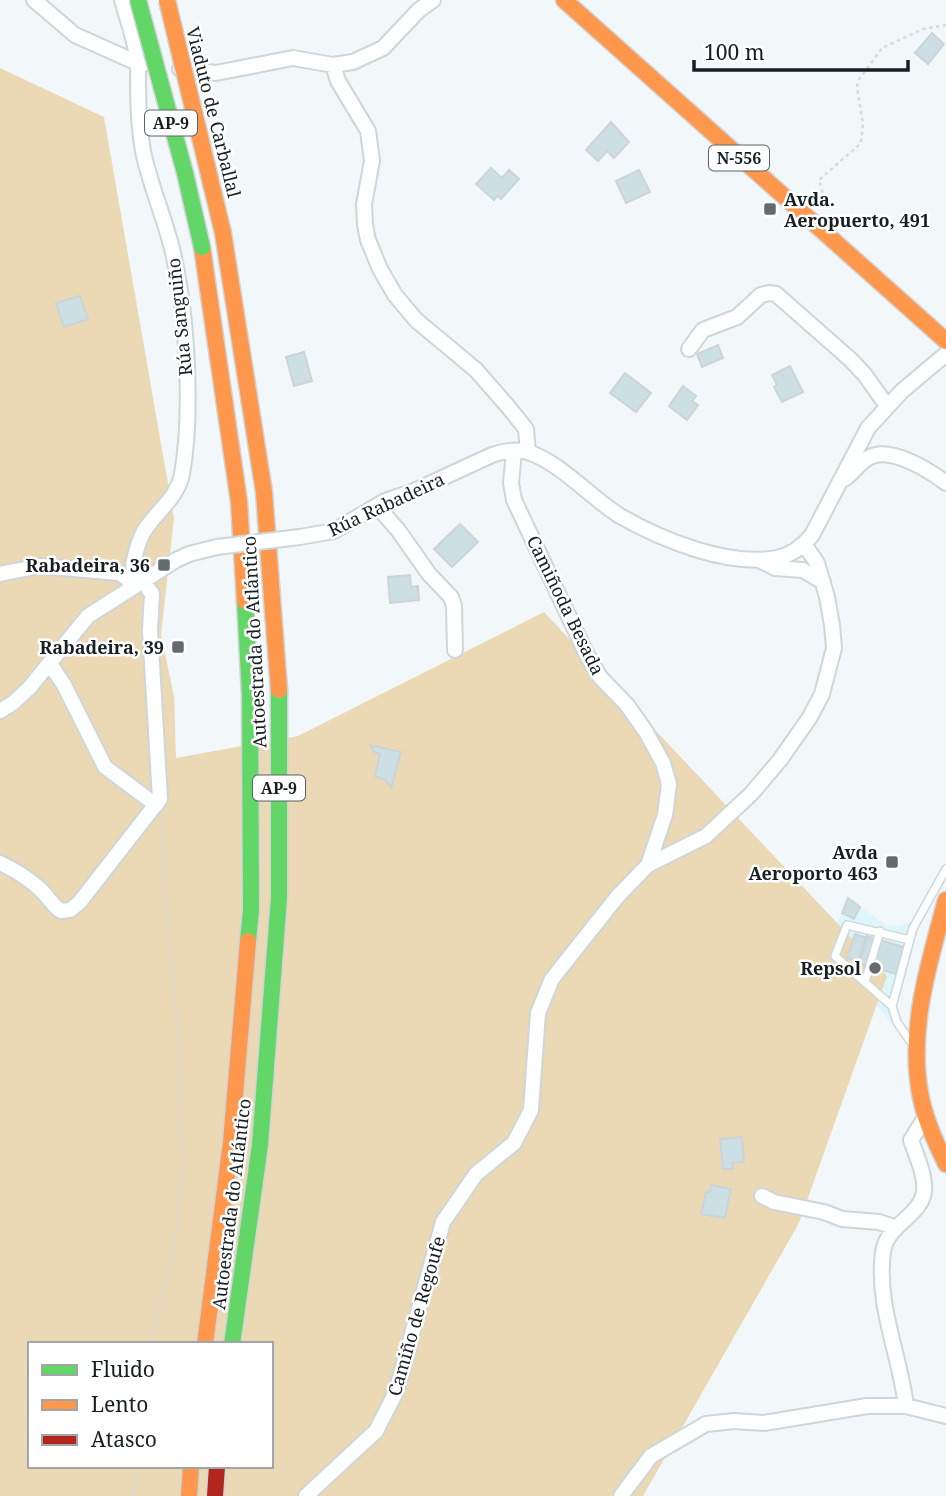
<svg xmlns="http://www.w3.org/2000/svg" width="946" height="1496" viewBox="0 0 946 1496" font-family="'Noto Serif',serif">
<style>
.built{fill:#dff5fc}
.forest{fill:#ebd8b5;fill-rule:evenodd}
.building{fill:#cbdfe5;stroke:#ccd4d6;stroke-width:2}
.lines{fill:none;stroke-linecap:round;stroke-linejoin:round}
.lane-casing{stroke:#ced6d8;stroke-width:10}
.street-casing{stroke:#ced6d8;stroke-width:18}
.fast-casing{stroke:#d0d4d6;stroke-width:19}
.slow-casing{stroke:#d0d4d6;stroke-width:19}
.jam-casing{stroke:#d0d4d6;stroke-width:19}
.path{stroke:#d9dbdb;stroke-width:2.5;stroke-dasharray:3.5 3.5;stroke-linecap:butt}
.lane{stroke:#fdfefe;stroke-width:7}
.street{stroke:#fdfefe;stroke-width:14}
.fast{stroke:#63d668;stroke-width:16}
.slow{stroke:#ff974d;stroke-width:16}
.jam{stroke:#b3261e;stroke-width:16}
.street-bridge-casing{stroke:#ced6d8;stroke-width:18;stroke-linecap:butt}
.fast-bridge-casing{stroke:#d0d4d6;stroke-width:19;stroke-linecap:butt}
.slow-bridge-casing{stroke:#d0d4d6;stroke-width:19;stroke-linecap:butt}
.street-bridge{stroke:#fdfefe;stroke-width:14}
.fast-bridge{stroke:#63d668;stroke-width:16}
.slow-bridge{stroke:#ff974d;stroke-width:16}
.poi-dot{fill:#636b6e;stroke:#fff;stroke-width:2.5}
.labels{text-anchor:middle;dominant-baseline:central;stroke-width:5;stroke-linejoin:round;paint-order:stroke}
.shield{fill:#fff;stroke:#5c6264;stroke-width:2}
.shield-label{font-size:16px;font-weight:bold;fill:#161f22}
.street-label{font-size:18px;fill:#161f22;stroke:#fff}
.poi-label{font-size:18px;font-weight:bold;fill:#161f22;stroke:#fff;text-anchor:end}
</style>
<rect width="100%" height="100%" fill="#f2f8fa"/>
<path class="built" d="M848,898L887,925L898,926L911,922L918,911L925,916L918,930L900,996L894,999L900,1017L892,1024L858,983L825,953Z"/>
<path class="forest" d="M0,68L104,117L174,518L161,635L174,696L176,758L298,736L544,612L887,976L799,1223L643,1496H0ZM30,1344H271V1466H30Z"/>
<path class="building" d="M932,33L944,44L928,64L915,53Z
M611,122L629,142L614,158L607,151L598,161L586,150Z
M491,168L502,178L509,170L519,179L501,199L497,196L494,200L476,184Z
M639,170L650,192L626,203L616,181Z
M80,296L88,319L64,327L56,303Z
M718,345L723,358L702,367L697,354Z
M304,352L312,381L294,386L286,357Z
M790,366L803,392L782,402L774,387L777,385L772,375Z
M625,373L651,393L636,412L610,393Z
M683,386L696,396L692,401L698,405L687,420L669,406Z
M460,524L478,542L452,567L434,549Z
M410,575L411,587L418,586L419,600L390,603L388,577Z
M370,745L401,752L391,788L386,780L375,776L380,754L374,752Z
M848,898L860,907L854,919L842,913Z
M855,934L867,938L860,962L847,958Z
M866,936L904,947L896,974L858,963Z
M742,1137L744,1162L732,1163L733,1169H723L720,1139Z
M711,1185L731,1189L725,1218L701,1214L706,1192H710Z"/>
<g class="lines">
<g class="lane-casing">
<path id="lane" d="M865,982L880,931
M892,1006L835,956L847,925L910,940
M910,1041L897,1022L892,1006L913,928L946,869"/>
</g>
<g class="street-casing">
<path id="street" d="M34,0L75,35L142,65
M333,65L338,81L368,131L372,161L364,204L365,225L368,240L380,269L395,295L416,320L476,370L510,409L526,429L528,452
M180,69L216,73L293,58L333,65L353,62L383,48L419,10L433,0
M689,349L703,330L737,317L761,295L769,293L776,294L851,360L865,375L887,406
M514,451L511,483L514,500L587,655L600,677L627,705L646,732L663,763L669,784L665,815L648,865
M844,479C854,473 859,462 870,457C891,446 930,471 946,483
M377,506L398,530L429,574L451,597L454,606L455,650
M300,537L334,531L385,501L414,491L492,455C503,451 516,449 528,452C561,463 591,498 620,516C662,540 728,567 777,558C792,555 803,546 812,535L868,428L902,391L946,354
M759,560L775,568L803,570L823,582
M0,574L40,566L119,573L128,579L132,588
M50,664L64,685L105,767L156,805
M0,711L13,703L30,687L88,616L176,560L189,554L217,547
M0,863C15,870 30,879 42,891C49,898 53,906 61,911L70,910L79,903L160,799L150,630L152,594L133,566C135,554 138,542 144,531C156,512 178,497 182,474C193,412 187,314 173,253C165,218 150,186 143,151C138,123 138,95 138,67C138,48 127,19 122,0
M762,1196L774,1202L824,1212L842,1219L879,1222L894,1227
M906,1406C900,1355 876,1305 883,1252C887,1224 920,1217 924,1192C926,1176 916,1155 911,1140L926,1116
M306,1496L376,1431L396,1392L443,1222L476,1174L514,1143L531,1110L538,1013L552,979L617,897L648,865L706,836L751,794L780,760L810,717L822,694L834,648L832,625L827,597L817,563L804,544
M621,1496L651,1456L706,1424L734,1421L764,1423L867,1406H906L946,1416"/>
</g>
<g class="fast-casing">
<path id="fast" d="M245,601L250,694L251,910L248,941
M232,1344L260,1145L279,898V690"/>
</g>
<g class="slow-casing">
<path id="slow" d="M564,0L946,341
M223,233L264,492L279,690
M202,247L239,502L245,601
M946,900C929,963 907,1032 921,1098C926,1122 936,1143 946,1164
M205,1344L231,1142L248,941
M189,1496L191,1466"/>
</g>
<g class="jam-casing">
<path id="jam" d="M215,1496L217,1466"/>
</g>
<path class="path" d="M821,206L824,197L819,180L861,143L863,124L857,87L858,81L882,48L923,29L946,25
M152,1344L153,1327L173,1261L182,1169L178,1031L166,910L161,819
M133,1496L140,1466"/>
<use href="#lane" class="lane"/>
<use href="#street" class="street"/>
<use href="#fast" class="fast"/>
<use href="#slow" class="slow"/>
<use href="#jam" class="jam"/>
<g class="street-bridge-casing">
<path id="street-bridge" d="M217,547L300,537"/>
</g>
<g class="fast-bridge-casing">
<path id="fast-bridge" d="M138,0L185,173L202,247"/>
</g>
<g class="slow-bridge-casing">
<path id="slow-bridge" d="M167,0L223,233"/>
</g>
<use href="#street-bridge" class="street-bridge"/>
<use href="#fast-bridge" class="fast-bridge"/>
<use href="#slow-bridge" class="slow-bridge"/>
</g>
<g class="poi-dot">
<rect x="763" y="202" width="14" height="14" rx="3.5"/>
<rect x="157" y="558" width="14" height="14" rx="3.5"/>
<rect x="171" y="640" width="14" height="14" rx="3.5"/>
<rect x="885" y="855" width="14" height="14" rx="3.5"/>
<circle cx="875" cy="968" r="7"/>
</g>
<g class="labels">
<g class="shield">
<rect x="145" y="110.5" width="52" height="25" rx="5"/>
<rect x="709" y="145.5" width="60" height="25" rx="5"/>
<rect x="253" y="775.5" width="52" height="25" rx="5"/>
</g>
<g class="shield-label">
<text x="171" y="123">AP-9</text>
<text x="739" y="158">N-556</text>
<text x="279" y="788">AP-9</text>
</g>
<g class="street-label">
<text transform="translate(214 112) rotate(76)">Viaduto de Carballal</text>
<text transform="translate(179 317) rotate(-96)">Rúa Sanguiño</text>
<text transform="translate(386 504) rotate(-25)">Rúa Rabadeira</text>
<text transform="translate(566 605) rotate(64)">Camiñoda Besada</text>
<text transform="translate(254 642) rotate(-93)">Autoestrada do Atlántico</text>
<text transform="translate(231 1204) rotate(-83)">Autoestrada do Atlántico</text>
<text transform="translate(416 1316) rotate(-74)">Camiño de Regoufe</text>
</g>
<g class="poi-label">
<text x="784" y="199" text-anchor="start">Avda.<tspan x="784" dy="21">Aeropuerto, 491</tspan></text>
<text x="150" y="565">Rabadeira, 36</text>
<text x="164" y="647">Rabadeira, 39</text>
<text x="878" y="852">Avda<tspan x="878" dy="21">Aeroporto 463</tspan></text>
<text x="861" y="968">Repsol</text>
</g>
</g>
<rect x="28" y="1342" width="245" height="126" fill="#ffffff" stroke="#a2a5a7" stroke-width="2"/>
<rect x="42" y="1365" width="35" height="10" fill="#63d668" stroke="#a2a5a7" stroke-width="2"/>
<text x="91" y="1377" font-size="21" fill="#161f22">Fluido</text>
<rect x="42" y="1400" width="35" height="10" fill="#ff974d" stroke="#a2a5a7" stroke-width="2"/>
<text x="91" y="1412" font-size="21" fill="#161f22">Lento</text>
<rect x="42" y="1435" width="35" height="10" fill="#b3261e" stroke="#a2a5a7" stroke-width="2"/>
<text x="91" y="1447" font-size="21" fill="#161f22">Atasco</text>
<path d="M694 60v10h214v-10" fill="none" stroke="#161f22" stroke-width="3.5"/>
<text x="704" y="60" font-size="21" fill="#161f22" stroke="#ffffff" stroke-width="5" paint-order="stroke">100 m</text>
</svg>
